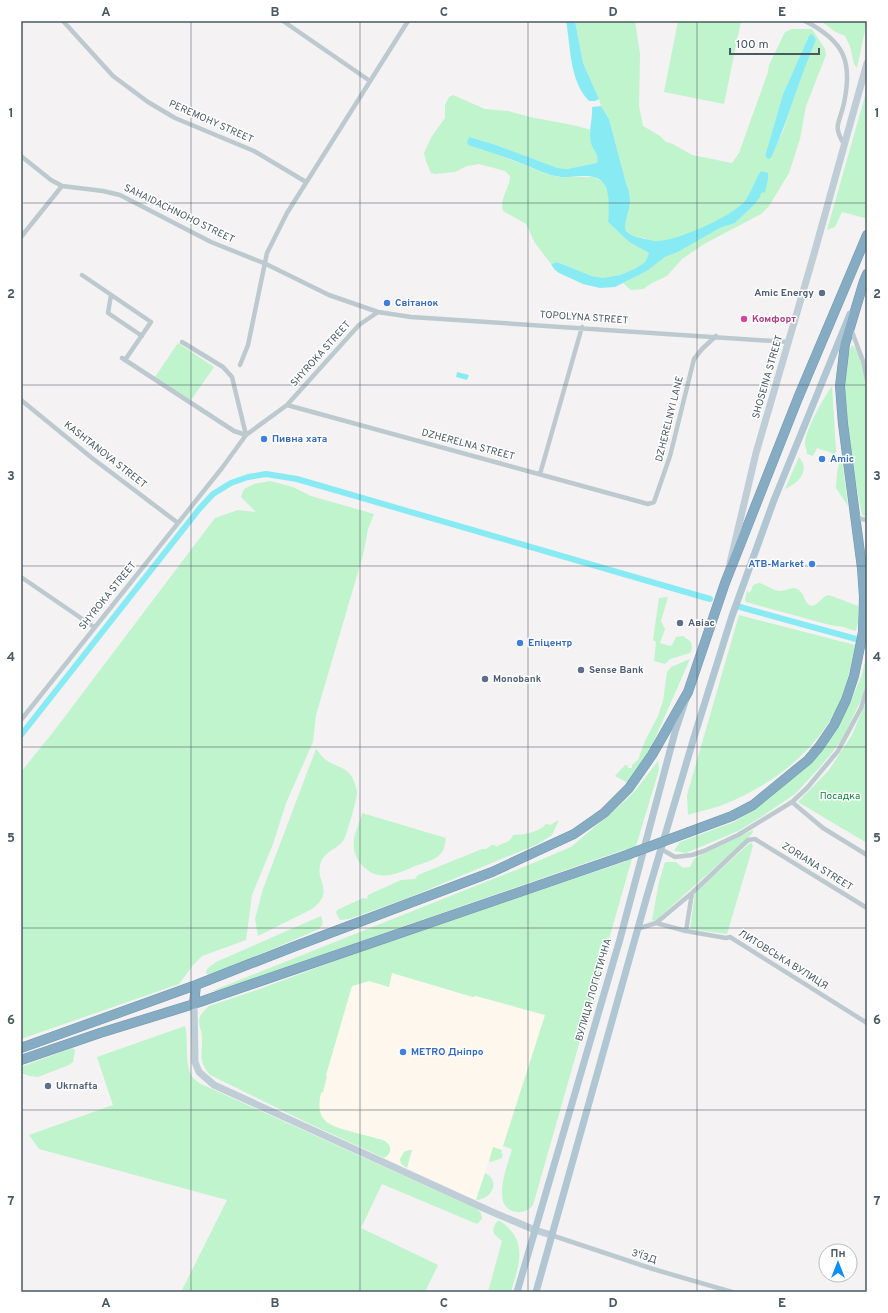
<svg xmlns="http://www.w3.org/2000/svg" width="888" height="1313" viewBox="0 0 888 1313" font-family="Overpass,sans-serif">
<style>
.commercial{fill:#fef7ed}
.green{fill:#bff4cc;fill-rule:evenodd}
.water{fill:#88ebf4}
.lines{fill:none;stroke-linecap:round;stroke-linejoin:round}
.canal{stroke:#88ebf4;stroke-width:6}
.highway-casing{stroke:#7197b0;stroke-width:10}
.street{stroke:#bcc9cf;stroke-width:4.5}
.secondary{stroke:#bfcdd7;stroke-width:7}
.primary{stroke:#b0c6d2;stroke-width:7}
.highway{stroke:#86acc4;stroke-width:9}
.highway-bridge-casing{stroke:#7197b0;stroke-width:10;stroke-linecap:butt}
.highway-bridge{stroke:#86acc4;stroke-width:9}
.grid{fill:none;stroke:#485962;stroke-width:1;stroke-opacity:0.55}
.service-dot{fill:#5c6f8a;stroke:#fff;stroke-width:1.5}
.shop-dot{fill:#3f7fe0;stroke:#fff;stroke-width:1.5}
.hotel-dot{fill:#d1479c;stroke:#fff;stroke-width:1.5}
.labels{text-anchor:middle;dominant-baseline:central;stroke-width:3;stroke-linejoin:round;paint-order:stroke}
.street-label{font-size:10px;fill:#485962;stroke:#fff}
.service-label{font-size:10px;font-weight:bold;fill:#4e5e75;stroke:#fff;text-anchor:start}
.shop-label{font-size:10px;font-weight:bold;fill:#366cbe;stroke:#fff;text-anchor:start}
.hotel-label{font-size:10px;font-weight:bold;fill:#b23c85;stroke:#fff;text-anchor:start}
.park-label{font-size:10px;fill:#0f863c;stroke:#fff}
.neatline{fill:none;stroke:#485962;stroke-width:1.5}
.grid-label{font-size:13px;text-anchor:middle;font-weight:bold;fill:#485962}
</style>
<rect width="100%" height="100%" fill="#f4f2f2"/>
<path class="commercial" d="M392,973L472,997L476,996L546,1016L503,1146L501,1153L503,1154V1156L495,1161H489L485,1173L491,1179L493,1187L491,1194L484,1199L476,1200L310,1124L326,1075L352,986L369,981L389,986Z"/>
<path class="green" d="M575,21H635L640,54L639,106L643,126L660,136L666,142L673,144L692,155L732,163L739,153L768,72L769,65L785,32L792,29H812L825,49L826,55L806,106L800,139L789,173L769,206L761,214L704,244L682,259L667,276L652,283L643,289L631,290L623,283L647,271L665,257L678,252L720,228L735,223L755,204L760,197L755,183C751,194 744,203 735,210C716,224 679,240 656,241C652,241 648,239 644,238C635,237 627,237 625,227C628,208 634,202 626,183L609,119L601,106L599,99L583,63ZM808,38L816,40L805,65L783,131L771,157L765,156L783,94Z
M678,21H741L724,104L664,92Z
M821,21H867L857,68L854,64L850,46L845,36L834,31Z
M867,89V215L865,218L842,212L835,227L827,230Z
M453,95L485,109L508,111L530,117L577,126L591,130V141L599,159L598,163L567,169L558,168L493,144L471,137L467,140L480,149L493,153L547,174L559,177H594L604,183L608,194L610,211L608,222L629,242L649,253L645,262L636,268L620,275L603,278L592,276L557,262L551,264L535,243L526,224L503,211C499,198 510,189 510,176L505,171L479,164L467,166L455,172L435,174L431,173L426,161L424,153L432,136L445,118V105L449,97Z
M178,343L214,367L191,400L155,377Z
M852,345L857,349L859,354L867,390L866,517L862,515C855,475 834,379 852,345Z
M832,386L836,451L833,459L828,463L832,453L817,448L813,456L807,454C807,452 806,448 805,445C804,432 824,397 832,386Z
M841,453L848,506L836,488L837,473Z
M799,457C811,471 798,483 785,489Z
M270,481L293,487L311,496L374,514L368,529L363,555L316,715L313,742L286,803L273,844L252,895L246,940L202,956L193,965L179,984L21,1039V772L54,731L215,518L238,510L256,512L241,497L244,489L254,484Z
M759,583C766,585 772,590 779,591C788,592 791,584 800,591C805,595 804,603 811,606C820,605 821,596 829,595L858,606V622L856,631L843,627L830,625L746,602L745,600L747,590L748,593L751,591L753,585Z
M668,597L661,621L665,629L660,643L670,646L672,645L676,637L683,636L691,642L692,649L690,653L670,659L665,664L654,661L656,642L653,640L659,598Z
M739,615L855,645C851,665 847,685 839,704C817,751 772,785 725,804C713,809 700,811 688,815L687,795Z
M867,655V687L842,740L821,766L795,794L761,817L738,831L686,853L674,851L680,842L734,822L758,807L812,761L832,736L851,701L861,677Z
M690,659L645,761L628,783L615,776L625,765L628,766V768H632V765L638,760L645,741L658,716L663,701L667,672L671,667Z
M867,699V843L798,802L829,770L852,735Z
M316,749C320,754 323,758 329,762C336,766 344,767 350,774C354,780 357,787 357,794C357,798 346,838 343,841C336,850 323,852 320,865C316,882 335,892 312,909L258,936L255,919L263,889Z
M658,761L659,770L629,869L533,1205C529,1210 523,1213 517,1212C489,1209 508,1164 512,1149L503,1146L545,1015L476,996L473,997L392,973L389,987L369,981L352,986L326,1075L327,1076L323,1092L321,1093C315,1119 326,1125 349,1131C360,1134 372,1137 383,1140C392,1144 393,1153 384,1158L310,1124L210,1075C197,1059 203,1055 202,1037C202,1032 199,1026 199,1021C199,1015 205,1010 209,1006L257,990L386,942L627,861L626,849L217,991H212L531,864L571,847L617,808L635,791Z
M362,813L446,838C445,842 445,849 442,852C436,860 424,863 415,866C395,875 377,883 360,863C355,857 353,848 354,840C355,831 360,822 362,813Z
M559,820L552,835L538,844L405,899L349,919L340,920L336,913L337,910L363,898L367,899L368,895L401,880L415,879L418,875L482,849H486L492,845H495L496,847C502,842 510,844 513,835C523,835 540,832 546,824L551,825L555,822Z
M753,830V832L750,836L655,921L652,920L659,882L665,862H676L683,868L690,867L694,859L697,857Z
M751,842L753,846L727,934L690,929L695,893Z
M321,916L323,924L319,929L231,967L208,975L206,973L207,969L216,962Z
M185,1026C189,1040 184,1064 192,1076C193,1079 198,1082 201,1084L477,1209L481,1213L482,1219L477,1224L382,1184L361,1228L438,1265L425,1292H181L227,1200L39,1149L29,1135L113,1105L97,1057Z
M72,1048L75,1050L73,1062L69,1065L38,1077L30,1076L21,1073V1067Z
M493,1147L502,1150L501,1153L503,1154L502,1158L491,1162L489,1161Z
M409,1150H412L407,1168L401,1164L400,1159L404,1152Z
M485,1173C501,1181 492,1200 476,1200Z
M497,1221H500C529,1241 519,1264 511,1292H488L502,1241L494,1234L493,1229Z"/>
<path class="water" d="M566,21H575L583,63L599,99L595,101H589C569,80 571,48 566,21Z
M812,34L816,40C799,78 789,119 771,158L768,159L765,156L783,94L808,38L810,35Z
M601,106L609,119L626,183C634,202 628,208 625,227L626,231C632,237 637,237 645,239C648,239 651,240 654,241C676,242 728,218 743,203C752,193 754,181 761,171L768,173V179L765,192L761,193L760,197L755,204L735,223L720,228L678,252L665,257L647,271L615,287L600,288L583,284L559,273L554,269L551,264L557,262L592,276L603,278L620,275L636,268L645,262L649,253L629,242L608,222C609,213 610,192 604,184C595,171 574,178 561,177C546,175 534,168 520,163C503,156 486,151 468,145L467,140L470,137L493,144L558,168L567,169L597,163C600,156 593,150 591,143C588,131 593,119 592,107Z
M457,372L469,375L467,380L456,377Z"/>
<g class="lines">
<path class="canal" d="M740,607L867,642
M21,735L200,508L213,494L231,483L248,477L266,474L297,479L710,599"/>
<g class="highway-casing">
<path id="highway" d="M689,832L732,816L753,805L808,760L819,747L834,725L846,700L854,676L863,632L864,597L862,568L843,424L840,386L845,344L864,281L867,274
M194,1004L196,985
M21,1048L196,985L293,947L492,872L574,834L604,813L629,788L652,755L688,692L725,583L798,398L867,235
M21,1060L100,1033L194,1004L624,856"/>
</g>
<path class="street" d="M63,21L113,76L148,102L175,118L254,151L306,182
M283,21L370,81
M805,21C844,41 853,61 844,103C840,123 832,125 844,144
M21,156L51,180L62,186L103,191L120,195L211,242L266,264L329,295L378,312L411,317L788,342
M21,237L62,186
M82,275L151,322L125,360
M111,295L108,313L142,336
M851,329L863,361L867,380
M182,342L223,367L232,377L246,435
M122,358L234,431L246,435
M240,365L248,345L267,253L287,213L408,21
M21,400L92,458L178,523
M287,405L648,504L654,502L670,456L694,359L702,349L716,336
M540,474L582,327
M856,515L861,519L867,520
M21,577L94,627
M21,720L222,468L246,435L287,405L359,325L378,312
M792,802L823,828L867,855
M661,849L675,857L692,855L704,851L738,835L792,802L807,788L838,751L861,708L867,689
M656,923L692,893L748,840L755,839L867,908
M637,929L656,923L686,931L726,938L730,937L867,1023
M686,931L692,893
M551,1235L653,1269L732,1292"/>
<path class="secondary" d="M730,563L756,453L814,254L867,63
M194,1004L195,1062L199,1072L214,1085L490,1211L535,1230L551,1235"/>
<path class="primary" d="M517,1292L620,939L675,732L685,702
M536,1292L647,896L695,734L732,616L774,500L850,314"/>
<use href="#highway" class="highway"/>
<g class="highway-bridge-casing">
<path id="highway-bridge" d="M624,856L689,832"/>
</g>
<use href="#highway-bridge" class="highway-bridge"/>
</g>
<path class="grid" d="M191,21V1292M360,21V1292M528,21V1292M697,21V1292M21,203H867M21,385H867M21,566H867M21,747H867M21,928H867M21,1110H867"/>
<g class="service-dot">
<circle cx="822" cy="293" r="4"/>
<circle cx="680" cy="623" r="4"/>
<circle cx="581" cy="670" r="4"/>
<circle cx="485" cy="679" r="4"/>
<circle cx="48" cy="1086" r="4"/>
</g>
<g class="shop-dot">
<circle cx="387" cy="303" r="4"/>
<circle cx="264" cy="439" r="4"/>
<circle cx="822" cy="459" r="4"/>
<circle cx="812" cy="564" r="4"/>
<circle cx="520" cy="643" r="4"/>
<circle cx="403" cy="1052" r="4"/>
</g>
<circle class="hotel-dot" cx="744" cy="319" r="4"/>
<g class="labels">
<g class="street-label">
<text transform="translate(211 122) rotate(24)">PEREMOHY STREET</text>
<text transform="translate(179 214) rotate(26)">SAHAIDACHNOHO STREET</text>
<text transform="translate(584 318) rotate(4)">TOPOLYNA STREET</text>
<text transform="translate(321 354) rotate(-48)">SHYROKA STREET</text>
<text transform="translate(768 377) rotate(-74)">SHOSEINA STREET</text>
<text transform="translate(670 419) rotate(-76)">DZHERELNYI LANE</text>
<text transform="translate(468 445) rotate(15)">DZHERELNA STREET</text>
<text transform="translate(105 455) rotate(38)">KASHTANOVA STREET</text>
<text transform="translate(108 596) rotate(-51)">SHYROKA STREET</text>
<text transform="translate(817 867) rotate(32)">ZORIANA STREET</text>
<text transform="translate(783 960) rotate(32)">ЛИТОВСЬКА ВУЛИЦЯ</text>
<text transform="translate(594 990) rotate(-74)">ВУЛИЦЯ ЛОГІСТИЧНА</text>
<text transform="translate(644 1257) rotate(18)">З'ЇЗД</text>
</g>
<g class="service-label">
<text x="814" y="293" text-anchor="end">Amic Energy</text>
<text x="688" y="623">Авіас</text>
<text x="589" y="670">Sense Bank</text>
<text x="493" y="679">Monobank</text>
<text x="56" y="1086">Ukrnafta</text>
</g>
<g class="shop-label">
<text x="395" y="303">Світанок</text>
<text x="272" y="439">Пивна хата</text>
<text x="830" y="459">Amic</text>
<text x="804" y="564" text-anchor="end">ATB-Market</text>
<text x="528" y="643">Епіцентр</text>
<text x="411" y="1052">METRO Дніпро</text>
</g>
<g class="hotel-label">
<text x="752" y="319">Комфорт</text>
</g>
<g class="park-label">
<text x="840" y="796">Посадка</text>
</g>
</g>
<rect width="888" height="1313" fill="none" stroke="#ffffff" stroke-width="44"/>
<g transform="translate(838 1263)"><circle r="19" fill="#ffffff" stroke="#b6bdc0"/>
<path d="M0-3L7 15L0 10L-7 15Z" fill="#0b8ff6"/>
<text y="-6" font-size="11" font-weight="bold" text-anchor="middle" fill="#485962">Пн</text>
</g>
<path d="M730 48v6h89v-6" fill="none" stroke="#485962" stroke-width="2"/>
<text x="736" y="48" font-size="12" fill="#485962" stroke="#ffffff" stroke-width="3" paint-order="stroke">100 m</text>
<rect x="22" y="22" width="844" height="1269" class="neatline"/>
<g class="grid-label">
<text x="106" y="16">A</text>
<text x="275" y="16">B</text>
<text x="444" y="16">C</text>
<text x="613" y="16">D</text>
<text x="782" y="16">E</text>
<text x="11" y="117">1</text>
<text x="877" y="117">1</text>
<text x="11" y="298">2</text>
<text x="877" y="298">2</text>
<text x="11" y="480">3</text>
<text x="877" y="480">3</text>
<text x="11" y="661">4</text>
<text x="877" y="661">4</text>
<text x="11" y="842">5</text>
<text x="877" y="842">5</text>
<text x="11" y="1024">6</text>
<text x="877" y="1024">6</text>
<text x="11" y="1205">7</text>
<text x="877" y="1205">7</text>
<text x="106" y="1307">A</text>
<text x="275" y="1307">B</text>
<text x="444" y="1307">C</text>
<text x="613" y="1307">D</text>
<text x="782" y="1307">E</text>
</g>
</svg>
